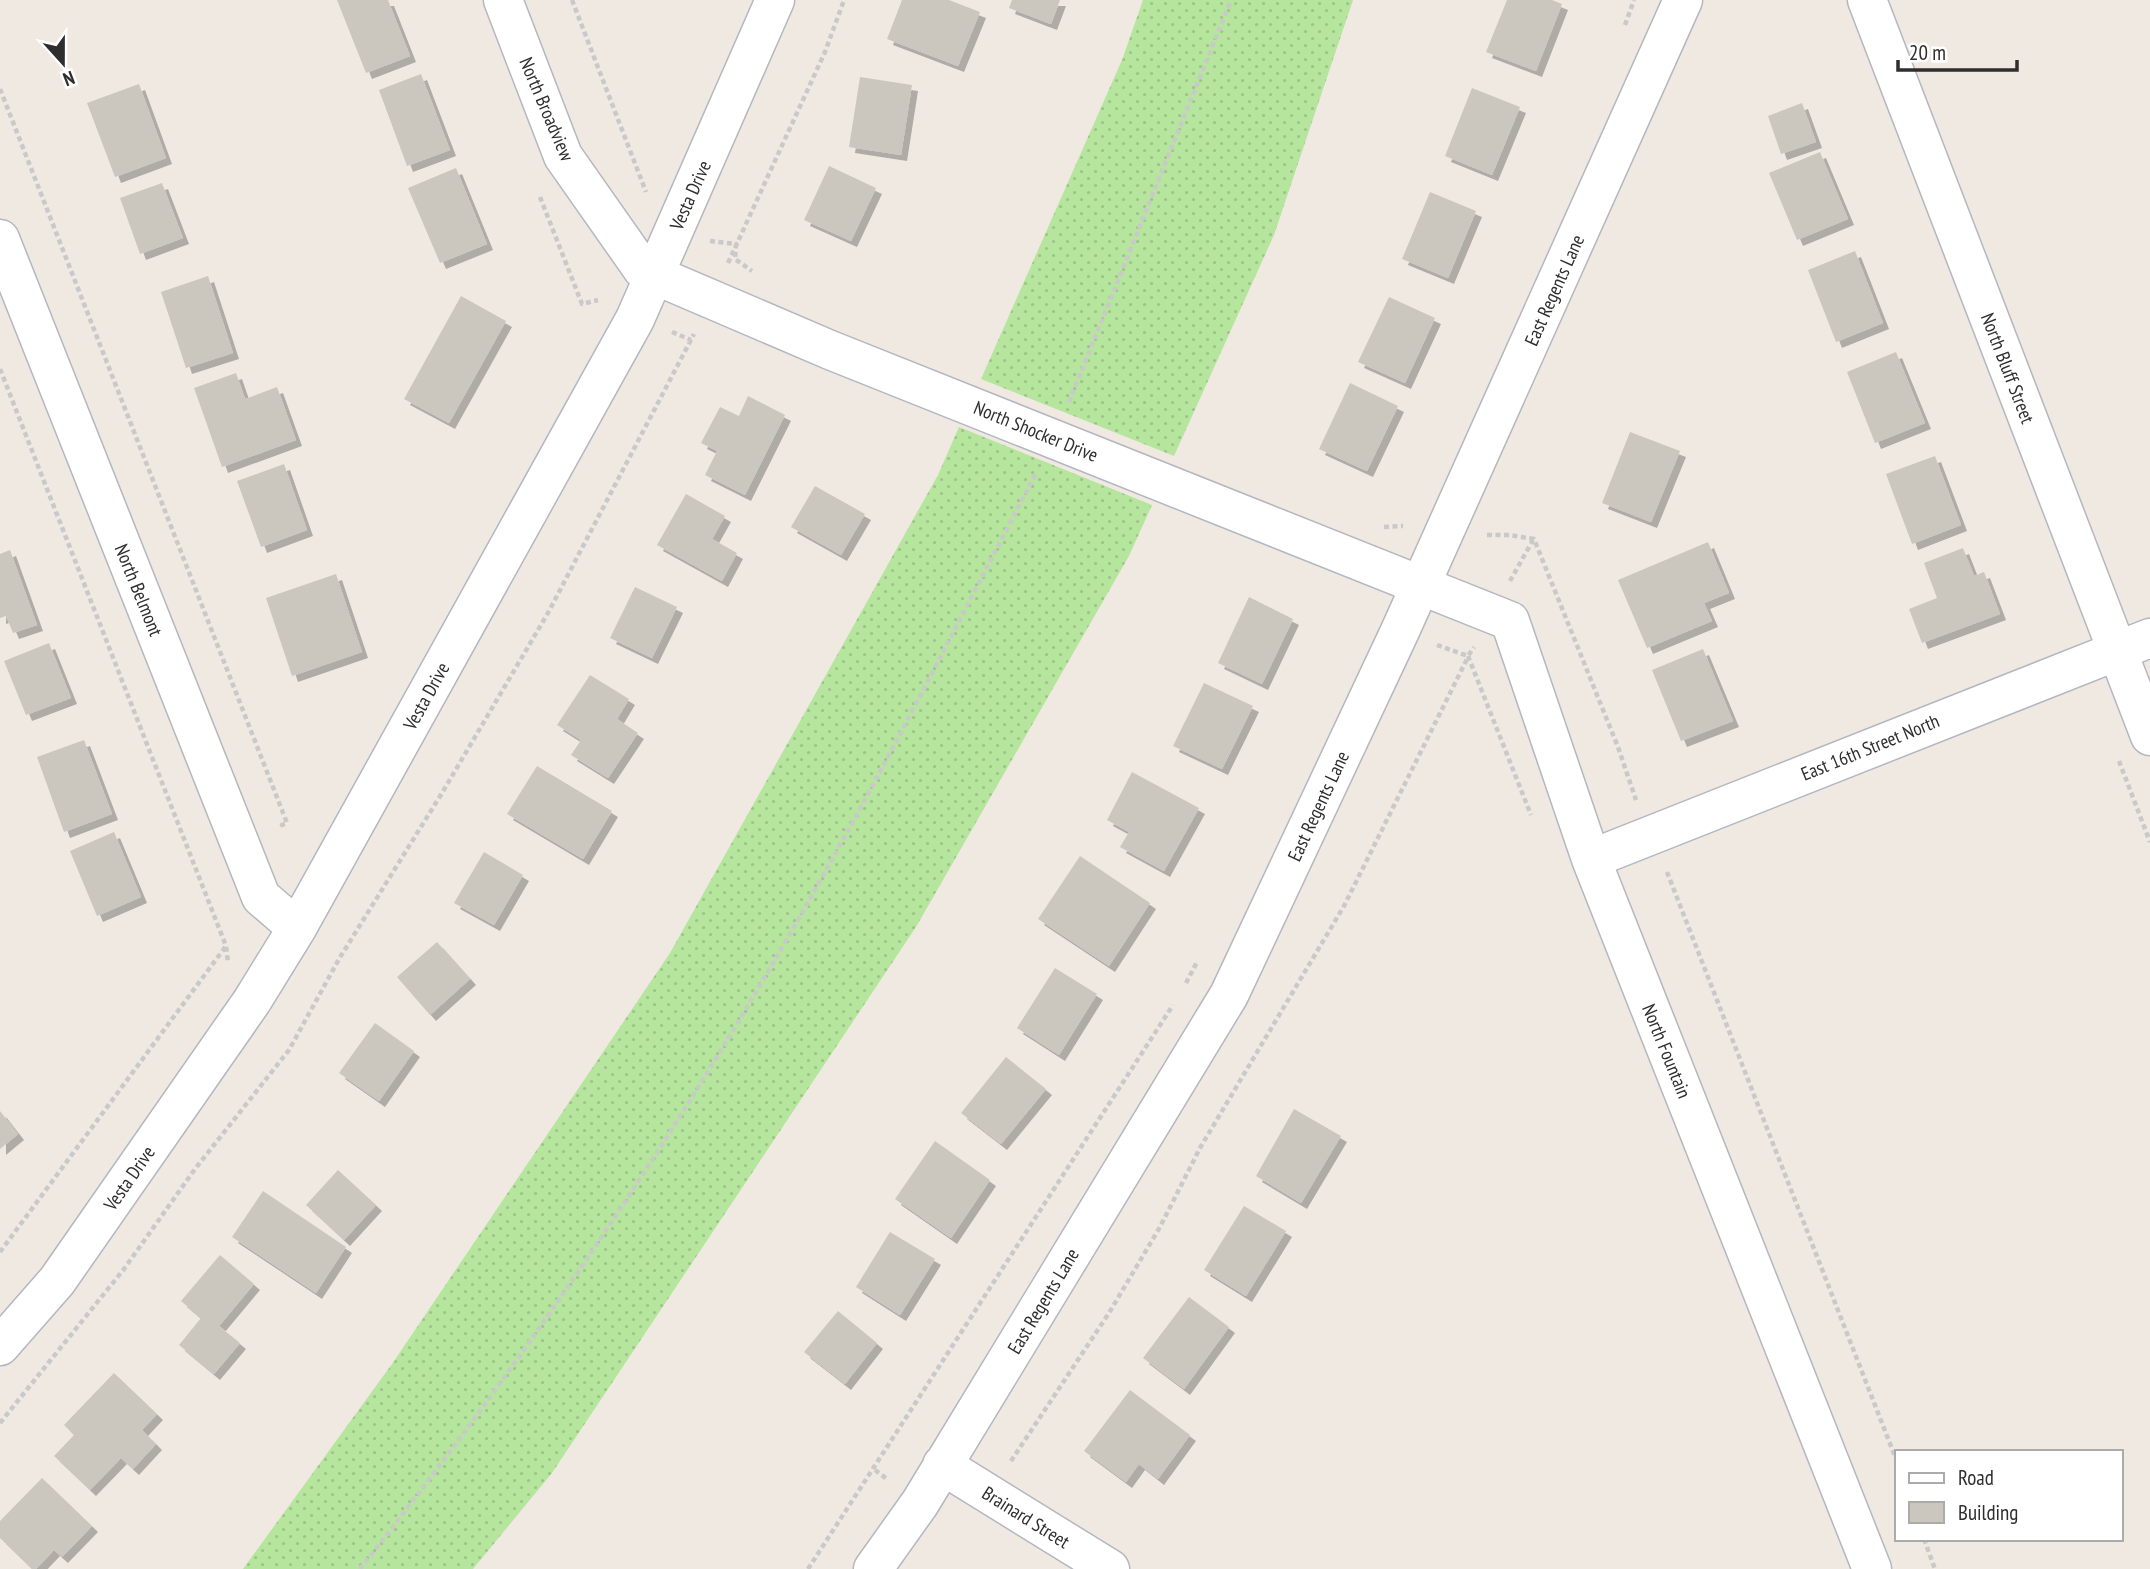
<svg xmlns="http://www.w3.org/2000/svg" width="2150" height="1569" viewBox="0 0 2150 1569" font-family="'PT Sans Narrow',sans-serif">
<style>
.grass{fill:url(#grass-dots)}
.building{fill:#cbc7bf;filter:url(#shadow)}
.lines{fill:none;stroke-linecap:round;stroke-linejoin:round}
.minor-casing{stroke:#b4b7c1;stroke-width:41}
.path{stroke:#c9c9c9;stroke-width:4.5;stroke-dasharray:5 3.5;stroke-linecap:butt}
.minor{stroke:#fff;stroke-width:38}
.labels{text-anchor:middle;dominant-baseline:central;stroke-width:5;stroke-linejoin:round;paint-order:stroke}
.street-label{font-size:19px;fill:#2e2e2e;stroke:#fff}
</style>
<defs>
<pattern id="grass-dots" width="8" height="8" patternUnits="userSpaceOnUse" patternTransform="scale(1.75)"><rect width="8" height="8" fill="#b6e59e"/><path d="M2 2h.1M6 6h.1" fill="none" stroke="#9dc588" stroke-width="1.8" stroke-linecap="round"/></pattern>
<filter id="shadow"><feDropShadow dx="6" dy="6" stdDeviation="0" flood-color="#0004"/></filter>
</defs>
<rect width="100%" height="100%" fill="#efe9e1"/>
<path class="grass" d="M1143,0H1353L1274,235L1174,456L981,379L1122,60Z
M959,427L1152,505L1129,556L916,927L552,1473L473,1569H243L392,1364L670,953L938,475Z"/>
<path class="building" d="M337,0H388L410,56L366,73Z
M902,0H949L980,12L958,66L887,39Z
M1012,0H1060L1051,24L1009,8Z
M1507,0H1552L1562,4L1536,71L1486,52Z
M421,74L450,150L407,166L379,90Z
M860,77L912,85L901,155L849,147Z
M139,84L166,158L115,177L87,103Z
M1472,88L1520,107L1492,175L1445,156Z
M1802,103L1816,142L1781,154L1768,116Z
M1820,152L1848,219L1797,240L1769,173Z
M829,166L876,188L851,241L804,220Z
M456,168L487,244L440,263L408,188Z
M162,183L183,238L140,254L120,198Z
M1430,192L1476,211L1448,278L1402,259Z
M1855,251L1883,323L1836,342L1808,270Z
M208,276L233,353L186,368L161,292Z
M461,296L506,321L449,423L404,399Z
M1389,297L1435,318L1405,383L1358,362Z
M1896,352L1925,423L1875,443L1847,372Z
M236,373L245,399L277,387L296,440L222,467L194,388Z
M1350,383L1398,406L1367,471L1319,449Z
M748,396L785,415L745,495L705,475L717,451L701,443L720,407L739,416Z
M1630,432L1680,451L1651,522L1602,503Z
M1935,456L1961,525L1912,544L1886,474Z
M284,464L307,530L261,547L237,481Z
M815,486L865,514L841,555L791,527Z
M686,494L725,516L712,539L737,553L722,581L657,545Z
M1708,542L1729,593L1704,603L1712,621L1647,648L1618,580Z
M1963,548L1974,576L1984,572L2000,614L1922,643L1909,609L1937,598L1924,563Z
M10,550L37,625L13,633L6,616L0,618V554Z
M336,574L362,652L292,676L266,598Z
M635,587L677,607L652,658L610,638Z
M1249,597L1293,619L1262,684L1218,663Z
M49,643L71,698L26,715L4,661Z
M1703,649L1733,721L1681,741L1652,670Z
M590,675L629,699L617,719L638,733L608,778L571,755L581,740L557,725Z
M1204,683L1253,706L1222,769L1173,746Z
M84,740L112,814L64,832L37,757Z
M537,766L612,811L583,859L507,814Z
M1132,772L1199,808L1164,871L1120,847L1129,832L1107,820Z
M114,832L141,897L97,916L70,851Z
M484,852L523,875L494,925L454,903Z
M1080,856L1150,903L1109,966L1038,919Z
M437,942L470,979L430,1015L397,977Z
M1055,968L1097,994L1059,1055L1017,1028Z
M375,1023L414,1051L379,1101L339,1073Z
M1006,1057L1046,1089L1001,1144L961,1113Z
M1294,1109L1341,1136L1301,1203L1256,1176Z
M0,1111L18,1134L0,1149Z
M935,1141L990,1180L951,1238L895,1199Z
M338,1170L376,1205L344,1240L306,1205Z
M263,1191L346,1247L316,1293L232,1237Z
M1244,1206L1286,1231L1246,1296L1204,1270Z
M890,1232L935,1259L900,1315L856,1287Z
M220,1255L254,1284L219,1326L240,1343L214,1374L179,1345L201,1318L181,1301Z
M1189,1297L1229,1327L1184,1389L1143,1358Z
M838,1311L877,1343L845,1384L804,1352Z
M114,1373L157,1414L142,1430L156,1444L133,1469L121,1458L90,1490L54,1456L74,1435L64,1425Z
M1130,1390L1190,1435L1158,1479L1139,1464L1126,1482L1084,1451Z
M42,1478L92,1526L62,1557L54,1550L36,1569H32L0,1538V1521Z"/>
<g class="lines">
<g class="minor-casing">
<path id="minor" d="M503,0L563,156L643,270L830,350L1510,621L1591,859L1872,1569
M1867,0L2150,736
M0,239L261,897L297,928
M1591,859L2150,638
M0,1346L57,1281L252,1001L297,928L635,319L775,0
M942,1465L1110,1569
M873,1569L920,1503L1229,995L1400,631L1683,0"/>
</g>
<path class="path" d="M572,0L646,192
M1625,25L1634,0
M0,89L287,823L277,827
M540,197L582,304L598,300
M710,241L736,244L735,259L752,271
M728,263L825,52L844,0
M672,332L691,340
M0,369L226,946L228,963
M1069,402L1231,0
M1384,527L1403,526
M1487,535H1509L1534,539L1618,747L1636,800
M1510,581L1533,540
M1437,645L1468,656L1474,647
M1468,656L1531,815
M2119,761L2150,842
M1667,872L1896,1459
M1186,983L1197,962
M0,1252L226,946
M0,1423L124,1269L195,1169L289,1050L339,959L442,793L548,613L694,334
M1011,1461L1109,1313L1160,1227L1200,1148L1344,906L1468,657
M875,1470L887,1479
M1924,1539L1935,1569
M360,1569C535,1347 693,1110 830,863C902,734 968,603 1036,473
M808,1569L1173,1005"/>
<use href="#minor" class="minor"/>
</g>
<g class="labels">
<g class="street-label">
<text transform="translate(547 109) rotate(67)">North Broadview</text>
<text transform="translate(690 195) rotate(-66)">Vesta Drive</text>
<text transform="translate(1554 290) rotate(-66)">East Regents Lane</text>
<text transform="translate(2008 368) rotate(69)">North Bluff Street</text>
<text transform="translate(1036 431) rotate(22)">North Shocker Drive</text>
<text transform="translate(139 590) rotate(68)">North Belmont</text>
<text transform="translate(426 696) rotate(-61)">Vesta Drive</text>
<text transform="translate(1870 747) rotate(-22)">East 16th Street North</text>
<text transform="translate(1318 806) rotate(-65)">East Regents Lane</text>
<text transform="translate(1667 1051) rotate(68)">North Fountain</text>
<text transform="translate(129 1178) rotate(-55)">Vesta Drive</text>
<text transform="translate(1043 1301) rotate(-59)">East Regents Lane</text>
<text transform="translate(1026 1517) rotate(32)">Brainard Street</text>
</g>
</g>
<rect x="1895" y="1450" width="228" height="91" fill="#ffffff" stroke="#ababab" stroke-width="2"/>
<rect x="1909" y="1473" width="35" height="10" fill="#ffffff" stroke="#ababab" stroke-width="2"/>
<text x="1958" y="1485" font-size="21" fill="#2e2e2e">Road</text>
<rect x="1909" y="1502" width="35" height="21" fill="#cbc7bf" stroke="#ababab" stroke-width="2"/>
<text x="1958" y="1520" font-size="21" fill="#2e2e2e">Building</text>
<g transform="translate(63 63) rotate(159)" stroke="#ffffff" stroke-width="5" paint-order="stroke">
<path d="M0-5L12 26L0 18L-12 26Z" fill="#2e2e2e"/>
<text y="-10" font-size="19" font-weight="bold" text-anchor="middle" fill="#2e2e2e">N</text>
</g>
<path d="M1898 60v10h119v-10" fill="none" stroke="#2e2e2e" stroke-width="3.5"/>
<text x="1909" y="60" font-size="21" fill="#2e2e2e" stroke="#ffffff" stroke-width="5" paint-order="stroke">20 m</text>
</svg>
